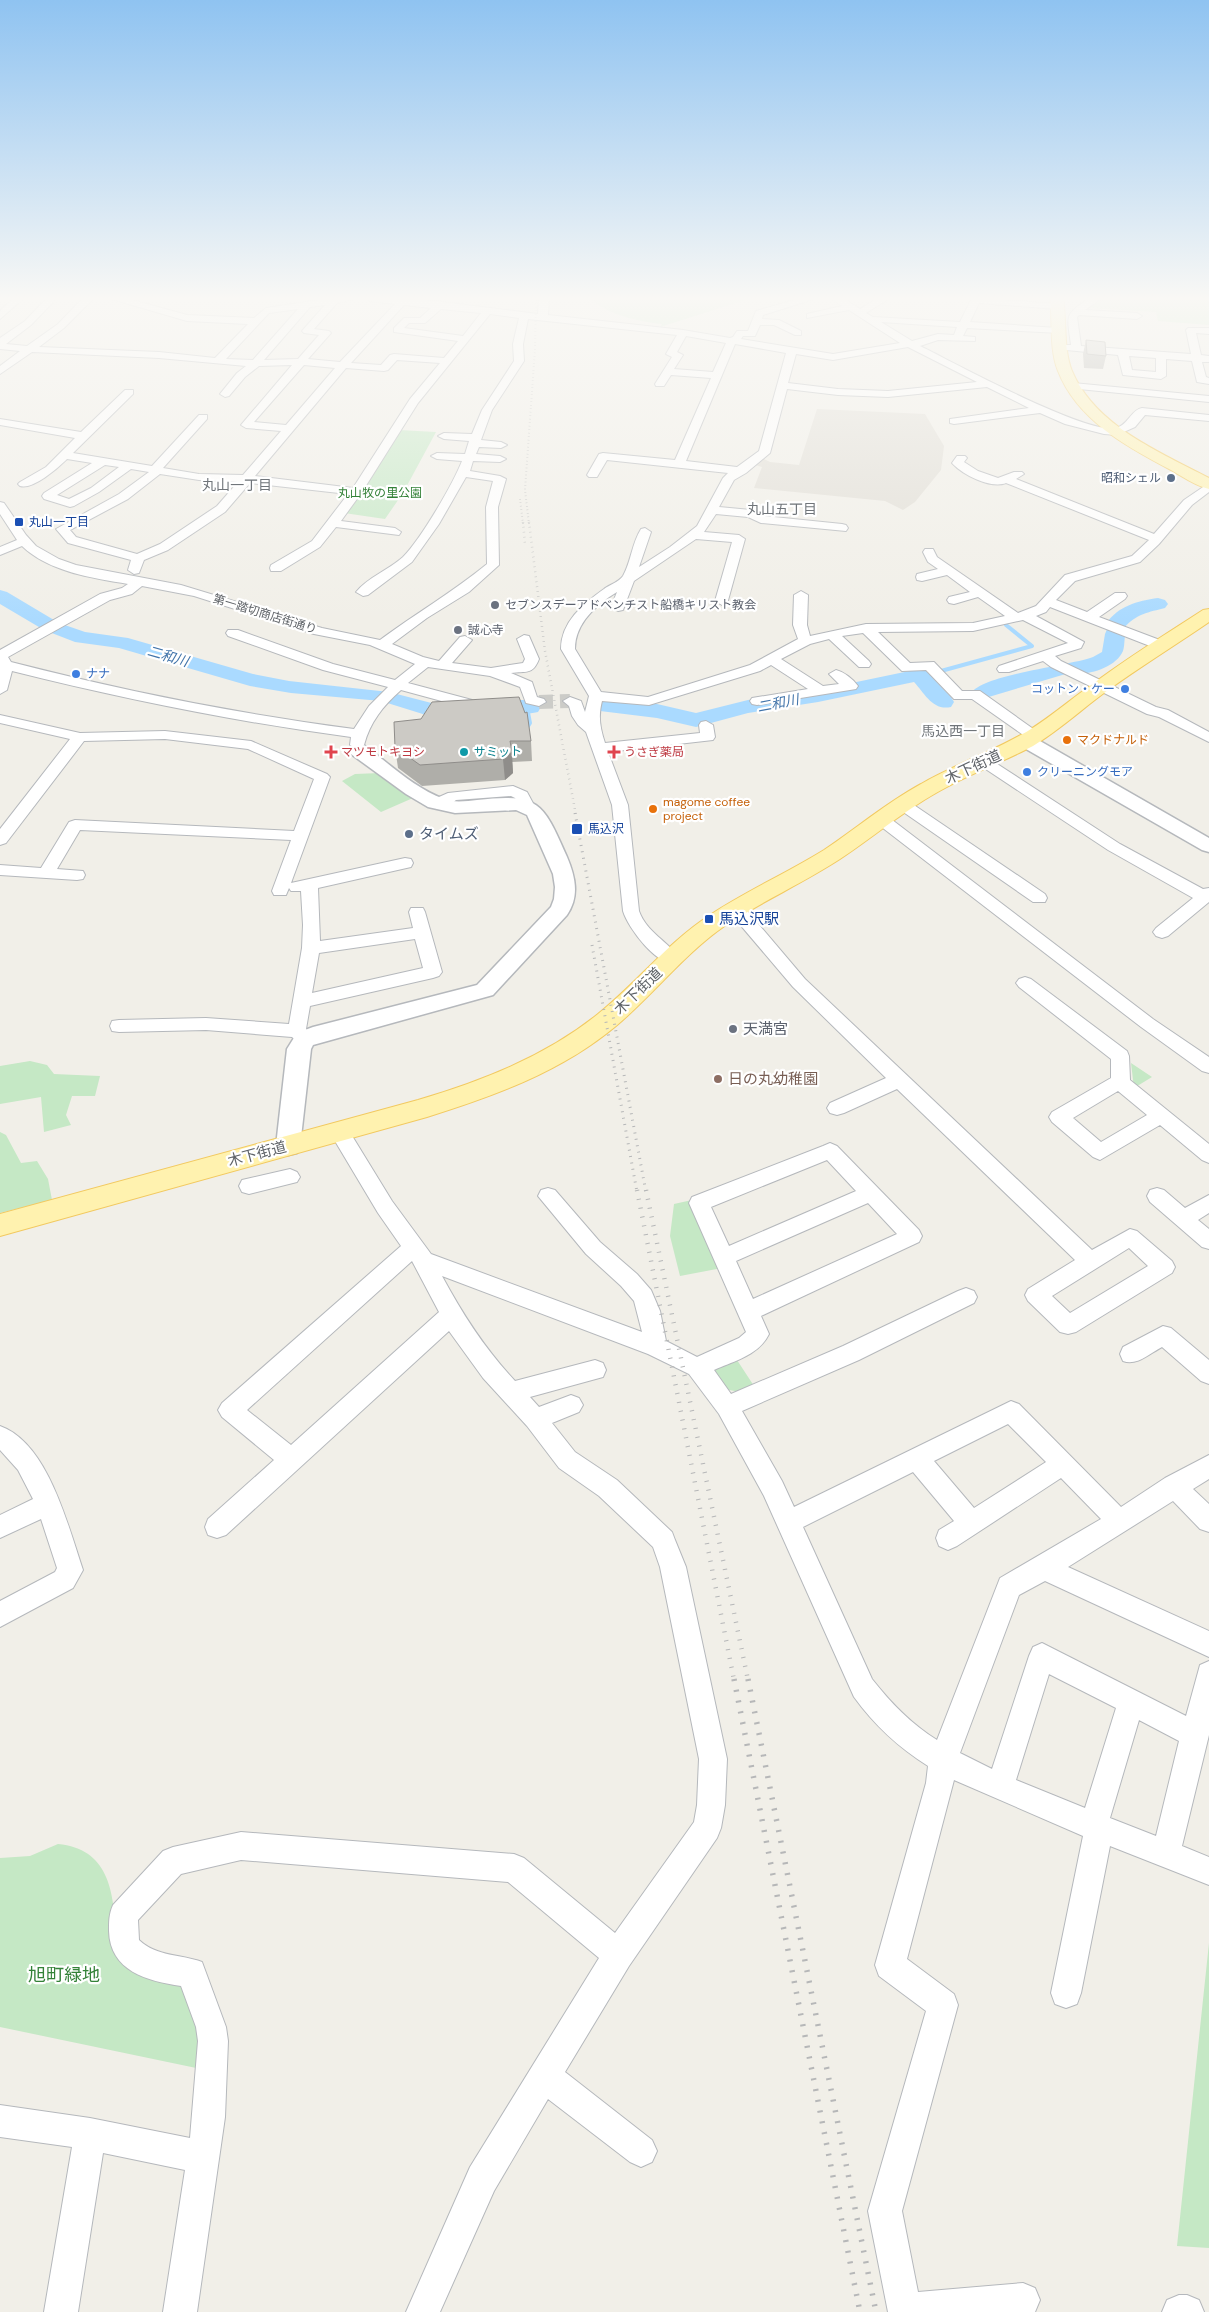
<svg xmlns="http://www.w3.org/2000/svg" width="1209" height="2312" viewBox="0 0 1209 2312" font-family="'DM Sans','Noto Sans JP',sans-serif">
<style>
.education{fill:#e1ded6}
.green{fill:#c5e8c5}
.lines{fill:none;stroke-linecap:round;stroke-linejoin:round}
.stream{stroke:#aadaff;stroke-width:4}
.river{fill:#aadaff;fill-rule:evenodd}
.minor-tunnel{stroke:#ccccc8;stroke-width:14;stroke-dasharray:14 7;stroke-linecap:butt}
.minor-casing{stroke:#b5b8bc;stroke-width:2}
.tertiary-casing{stroke:#b5b8bc;stroke-width:3}
.primary-casing{stroke:#f2c960;stroke-width:2}
.minor{fill:#fff;fill-rule:evenodd}
.tertiary{fill:#fff;fill-rule:evenodd}
.primary{fill:#fff2af;fill-rule:evenodd}
.rail-far4{stroke:#b6b7b8;stroke-width:2;stroke-dasharray:0.5 3;stroke-linecap:butt}
.rail-far3{stroke:#b6b7b8;stroke-width:2.5;stroke-dasharray:0.5 4.5;stroke-linecap:butt}
.rail-far2{stroke:#b6b7b8;stroke-width:3;stroke-dasharray:1 5.5;stroke-linecap:butt}
.rail-far1{stroke:#b6b7b8;stroke-width:4.5;stroke-dasharray:1 8;stroke-linecap:butt}
.rail{stroke:#b6b7b8;stroke-width:5.5;stroke-dasharray:2 9;stroke-linecap:butt}
.wall{fill:#afaea9}
.shaded-wall{fill:#8f8d8a}
.building{fill:#cccac5;stroke:#8f8d8a}
.service-dot{fill:#5c6f8a;stroke:#fff;stroke-width:2}
.transit-dot{fill:#1a4fb4;stroke:#fff;stroke-width:2}
.worship-dot{fill:#6b7280;stroke:#fff;stroke-width:2}
.shop-dot{fill:#3f7fe0;stroke:#fff;stroke-width:2}
.food-dot{fill:#e8710a;stroke:#fff;stroke-width:2}
.health-dot{fill:#e0444e;stroke:#fff;stroke-width:2}
.culture-dot{fill:#0f9aa8;stroke:#fff;stroke-width:2}
.education-dot{fill:#8d6e63;stroke:#fff;stroke-width:2}
.labels{text-anchor:middle;dominant-baseline:central;stroke-width:4.5;stroke-linejoin:round;paint-order:stroke}
.far-service-label{font-size:12px;fill:#4e5e75;stroke:#fff;text-anchor:end}
.far-park-label{font-size:12px;fill:#348238;stroke:#fff}
.far-transit-label{font-size:12px;fill:#164399;stroke:#fff;text-anchor:start}
.far-worship-label{font-size:12px;fill:#5b616d;stroke:#fff;text-anchor:start}
.far-street-label{font-size:12px;fill:#5f6368;stroke:#fff}
.far-shop-label{font-size:12px;fill:#366cbe;stroke:#fff;text-anchor:start}
.far-food-label{font-size:12px;fill:#c56008;stroke:#fff;text-anchor:start}
.far-health-label{font-size:12px;fill:#be3a42;stroke:#fff;text-anchor:start}
.far-culture-label{font-size:12px;fill:#0d838f;stroke:#fff;text-anchor:start}
.far-neighbourhood-label{font-size:14px;fill:#70757a;stroke:#fff}
.far-water-label{font-size:14px;font-style:italic;fill:#4174aa;stroke:#fff}
.street-label{font-size:15px;fill:#5f6368;stroke:#fff}
.service-label{font-size:15px;fill:#4e5e75;stroke:#fff;text-anchor:start}
.transit-label{font-size:15px;fill:#164399;stroke:#fff;text-anchor:start}
.worship-label{font-size:15px;fill:#5b616d;stroke:#fff;text-anchor:start}
.education-label{font-size:15px;fill:#785e54;stroke:#fff;text-anchor:start}
.near-park-label{font-size:18px;fill:#348238;stroke:#fff}
</style>
<rect width="100%" height="100%" fill="#f1efe8"/>
<path class="education" d="M817,409L925,414L944,446L941,470L915,502L903,510L885,501L754,488L762,467L755,465L764,459L770,462L799,465Z"/>
<path class="green" d="M589,298H752L660,327L662,324C636,321 609,315 589,298Z
M1104,298H1181L1209,301V325L1158,321L1156,312L1088,308Z
M399,430L436,432L403,493L385,519L344,513Z
M380,773L413,798L381,812L342,781L355,774Z
M30,1061L47,1065L54,1074L100,1076L95,1096H72L66,1115L71,1125L44,1132L41,1097L0,1104V1066Z
M1131,1063L1152,1077L1134,1088Z
M0,1132L6,1135L21,1163L37,1161L48,1179L52,1200L0,1213Z
M692,1200L722,1268L680,1276L670,1236L674,1204Z
M737,1360L754,1386L740,1392L724,1389L710,1371Z
M58,1844C108,1849 113,1889 116,1931L180,1978L203,2028L201,2069L0,2027V1858L30,1856Z
M1209,1943V2248L1177,2246Z"/>
<g class="lines">
<path class="stream" d="M941,671L1032,646L1006,625
M525,731L530,723L527,707"/>
<path class="river" d="M0,590L7,592L59,623L85,632L128,638L253,674L289,681L389,692L443,706L463,705L472,710L475,705C493,701 520,698 538,702L541,707L538,712C525,715 482,720 474,712L471,717L442,720L381,701L291,693L250,686L119,648L75,642L44,630L0,604Z
M1158,598L1165,600L1168,604L1165,608C1149,612 1136,614 1124,628L1126,631C1124,637 1125,645 1123,651C1116,668 1085,677 1069,673L982,699L974,698L971,693C985,674 1069,666 1093,657L1102,652L1105,634L1108,627L1106,624C1118,606 1137,601 1158,598Z
M919,669L926,671L951,697L954,702L951,707C933,711 925,694 914,682L818,702L748,713L696,727L657,718L600,711L592,710L589,705L592,700L600,699L657,704L696,713L748,700L818,690Z"/>
<path class="minor-tunnel" d="M539,702L570,701"/>
<g class="minor-casing">
<path id="minor" d="M13,298H24L0,319V311Z
M47,298H57L31,325L6,344L27,346L58,324L83,298H94L64,328L39,347L159,352L215,358L248,324L187,321L108,298H125L187,315L254,318L266,308L332,298H358L337,303L314,329L329,331L331,333L308,359L340,362L395,304L370,301L365,298H410L538,314L539,298H549L548,315L683,330L730,338L733,337L737,331H748L756,311L801,298H817L763,315L762,319L779,320L801,331V335H795L774,325H760L755,336H743L741,339L833,354L900,343L849,310L807,318V314L842,306L831,298H843L860,309L878,298H890L866,313L873,317L960,322L972,298L1060,304V308L1057,309L979,303L970,322L1057,328L1062,331L1060,333L967,328L963,336L975,337V341L938,340L920,346C953,362 1086,435 1116,428C1128,425 1131,410 1142,408L1209,415V421L1145,415L1135,427L1117,435L1104,434L1065,424L1040,413L954,424L950,423V419L1029,408L987,387L888,397L838,395L787,389L770,453L746,473L734,480L719,507L751,510L764,516L842,524L846,525L848,528L846,531L761,523L748,517L716,514L704,532L739,535L745,539L727,604L722,605L715,601L732,542L696,539L634,581L623,610L618,611L611,607L617,592C596,605 575,623 575,649L601,692L648,697L750,665L798,639L793,625L794,595L801,591L808,595L807,625L810,636L866,624L973,623L1005,616L978,597L954,604L949,603L947,600L949,597L970,592L947,575L922,581L917,580L916,577L917,574L938,569L928,562L923,552L925,549H933L937,557L1018,613L1036,606L1065,575L1132,556L1149,540L1006,483C991,489 963,475 952,463L957,456H965L967,458L964,462L978,471L998,478L1014,472H1022L1024,474L1016,479L1154,534L1184,500L1209,483V492L1192,505L1159,544L1140,562L1075,581L1056,600L1087,612L1115,593H1125L1127,596L1125,599L1099,617L1165,642L1167,645L1165,648H1155L1050,607L1046,612L1036,616L1084,642L1081,648L1055,656L1061,661L1156,707L1168,710L1209,732V742L1159,717L1147,714L1051,667L1043,661L1009,672H999L997,669L999,666L1068,643L1023,620L973,631L878,632L910,663L934,662L962,691H980L1039,733L1041,736L1034,740L1029,739L972,699H954L926,670L902,671L863,633L842,636L869,661L871,664L869,667H859L829,639L810,644L781,659L823,686L839,684L829,674L836,670C844,672 853,679 858,686L856,689L757,705L752,704L750,701L752,698L808,689L771,665L760,671L649,705L602,701C598,716 600,728 605,743L700,733L699,725L701,722L706,721L713,725L715,737L713,740L608,752L628,805L639,911C647,933 668,941 680,959L677,963C658,968 628,928 623,911L612,805L586,732L578,725L572,716L569,706L563,701L570,697L581,701L585,712L589,696L561,649C561,622 583,604 604,589C609,585 619,582 623,576C631,562 632,543 641,529L645,528L651,532L639,567L670,547L697,526L723,478L728,473L607,460L597,477H589L587,475L599,454L603,453L675,460L711,378L671,375L664,386H656L655,384L672,357L666,354L677,335L528,319L523,344L524,361L492,410L481,440L501,442L507,445L501,448L479,447L476,454L500,456L506,459L500,462L473,461L470,471L500,476L506,479L498,507L499,565L469,592L427,618L392,644L423,657L439,661L460,637L465,636L472,640L452,663L491,668L523,663L525,659L517,639L524,635L529,636L539,659C533,675 526,671 511,673L532,682L537,697L544,699L546,702L539,706L526,703L520,687L490,676L428,667L408,683L472,700L475,711L473,714H463L460,706L401,690C383,706 370,722 364,745L357,749L350,745L351,737C237,722 124,699 12,671L7,690L0,694V650L100,594L122,588L128,584C93,578 49,572 22,546L0,555V547L17,540L0,514V502L4,503L26,535L36,546L59,559L76,565L181,585L322,628L380,640C415,614 453,592 487,564L486,507L493,481L466,477L439,524L412,562L368,595L363,596L356,592C368,577 389,570 403,557C421,539 453,484 462,461L437,459L431,456L437,453L465,454L469,441L444,439L438,436L444,433L472,434L482,410L514,361L513,344L519,318L490,314L418,403L362,492L341,521L395,528L401,532L399,535L336,527L320,547L281,571H271L270,568L271,565L312,541L348,494L250,483L225,512L168,550L144,560L139,573L134,574L128,570L131,560L68,543L56,529L119,494L149,472L131,469L99,492L74,506L70,507L44,499L42,496L44,493L92,463L67,459C58,468 33,490 20,486L18,484L20,482L46,467L75,438L0,425V419L81,432L125,390H133V394L73,453L152,466L199,415H207V419L163,468L199,474L243,475L281,431L246,428L241,425L292,365L259,366L245,377L229,396L225,397L220,394L237,373L246,366L159,358L32,352L0,374V366L20,351L0,349V338L25,321ZM325,305L302,331L304,333L319,335L298,359L264,360L310,307ZM404,305L431,308L420,318H404L394,328V332L458,341L444,358L394,354L390,355L381,365L351,363ZM298,309L253,360L226,359L269,313ZM441,309L481,313L463,336L404,328L409,323H425ZM881,322L957,327L954,335L938,334L912,341ZM686,336L726,343L713,372L674,369L683,355L677,352ZM735,344L786,353L759,451L737,467L686,461ZM908,347L977,382L888,391L838,389L788,383L796,354L833,360ZM397,360L440,363L410,399L353,488L255,476L346,368L384,371L388,370ZM304,365L335,368L286,425L254,422ZM105,465L119,467L91,488L69,499L57,495ZM160,474L199,480L238,482L217,506L160,544L137,554L76,537L70,530L128,499ZM142,586L194,596L314,634L370,645L415,664L395,680L333,664L238,630H228L226,633L228,636L323,670L388,687L369,706L354,729C239,714 124,691 11,662L8,657L110,600L132,594Z
M1090,298H1102L1085,310L1137,313L1142,316L1137,319L1079,315L1077,317L1081,346L1191,354L1186,330L1188,328H1209V334L1196,333L1201,355L1209,356V362H1202L1206,377L1209,378V384L1197,382L1192,361L1166,359V376L1161,379L1123,375L1118,355L1056,349V345H1071C1067,314 1064,315 1090,298ZM1129,356L1156,358V372L1132,370Z
M1073,383L1209,396V402L1069,388L1068,386Z
M0,715L80,733L165,731L251,741L327,774L330,777L291,883L405,858L411,859L413,863L411,867L318,888L320,941L413,928L409,912L411,908H423L425,912L442,972L439,976L433,978L310,1006L306,1029L314,1039L312,1044C302,1046 299,1044 292,1037L206,1030L119,1032L112,1031L110,1026L112,1021L119,1020L206,1018L289,1024L302,948L303,925L301,891H291L289,888L286,895H274L272,891L291,840L80,830L57,869L83,871L85,875L83,879L77,880L0,875V865L41,868L69,822L75,820L294,831L314,779L248,749L165,739L84,741L6,843L0,845V829L70,739L0,723ZM415,939L423,968L312,993L319,953Z
M983,756L988,758L1120,844L1203,889L1209,888V902L1168,936L1162,938L1156,936L1153,932L1156,928L1193,898L1108,850L978,764L975,761L978,758Z
M513,786L527,792L534,805L532,808H520L515,798L511,796L456,800L452,803L449,809H437L435,806L439,797L448,793Z
M902,799L908,801L1045,894L1047,898L1045,902H1033L896,807L894,804L896,801Z
M881,814L887,816L1153,1019L1209,1057V1073L1202,1071L1141,1027L875,822L873,819L875,816Z
M737,905L743,906L805,979L1092,1250L1130,1229L1137,1231L1172,1261L1175,1267L1172,1273L1076,1332L1068,1334L1060,1332L1028,1301L1025,1295L1028,1289L1075,1260L897,1089L844,1113L837,1115L830,1113L827,1108L830,1103L886,1078L793,987L731,914L729,910L731,906ZM1129,1248L1148,1266L1070,1313L1052,1296Z
M1025,977L1031,979L1127,1051L1129,1056L1130,1080L1209,1144V1163L1202,1160L1160,1125L1100,1160L1093,1157L1052,1122L1049,1117L1052,1112L1111,1078V1059L1019,987L1016,983L1019,979ZM1118,1091L1147,1115L1101,1142L1073,1118Z
M339,1124L346,1126L392,1201L431,1254L642,1332L634,1301L621,1286L586,1254L538,1196L541,1190L548,1188L555,1190L600,1242L637,1274L651,1290L660,1311L666,1341L697,1357L739,1338L746,1332L689,1203L692,1197L823,1146L830,1143L837,1146L919,1230L922,1236L919,1242L761,1316L769,1334C759,1355 734,1361 714,1370L731,1394L843,1346L958,1291L966,1288L974,1291L977,1297L974,1303L859,1360L742,1411L782,1481L794,1507L1011,1401L1019,1404L1121,1507L1165,1478L1209,1455V1479L1193,1489L1209,1504V1532L1200,1529L1173,1501L1068,1567L1209,1631V1657L1045,1581L1019,1595L960,1753L992,1769L1029,1656L1033,1647L1042,1643L1186,1716L1200,1665L1209,1661V1735L1182,1846L1209,1857V1885L1110,1846L1081,1993L1077,2004L1066,2008L1055,2004L1051,1993L1083,1836L954,1780L907,1959L954,1994L958,2005L902,2211L918,2292L1023,2283L1035,2288L1040,2300L1035,2312H888L868,2211L926,2011L879,1976L875,1965L926,1783L928,1766C898,1747 875,1726 854,1697L764,1496L719,1414L689,1374L648,1354L442,1276C463,1315 485,1349 515,1381L595,1360L603,1363L606,1370L603,1377L530,1397L539,1407L571,1395L579,1398L583,1405L579,1412L552,1423L575,1452L617,1480L672,1532L675,1540L686,1567L727,1759L725,1805L721,1828L717,1838L629,1966L565,2072L652,2140L657,2151L652,2162L641,2167L630,2162L548,2099L494,2191L440,2312H406L470,2167L599,1958L508,1882L241,1860L181,1874L138,1920L139,1940C157,1957 181,1954 202,1962L226,2027L228,2041L225,2117L197,2312H163L185,2170L103,2153L78,2312H44L72,2147L0,2137V2105L90,2118L190,2138L198,2041L196,2027L181,1986C147,1981 110,1971 109,1931C109,1921 109,1914 113,1905L163,1851L173,1847L241,1832L514,1854L524,1858L615,1933L694,1822L697,1805L699,1759L660,1567L653,1547L599,1496L559,1468L527,1426L483,1378L449,1331L226,1535L217,1538L208,1535L205,1527L208,1519L274,1460L222,1417L218,1410L222,1403L401,1246L378,1213L329,1131L332,1126ZM827,1160L856,1191L729,1246L711,1207ZM868,1203L897,1234L753,1299L736,1261ZM412,1261L439,1312L291,1445L247,1410ZM1008,1424L1046,1462L974,1508L934,1461ZM913,1472L954,1521L939,1530L936,1538L939,1546L948,1550L957,1546L1061,1478L1101,1519L1000,1578L937,1740C911,1724 891,1703 872,1679L803,1527ZM1049,1674L1116,1708L1085,1808L1016,1780ZM1139,1720L1179,1741L1156,1836L1110,1818Z
M290,1169L297,1172L300,1177L297,1182L249,1194L242,1192L239,1186L242,1180Z
M1157,1188L1164,1190L1185,1208L1209,1195V1213L1198,1220L1209,1229V1249L1202,1247L1150,1202L1147,1196L1150,1190Z
M1163,1326L1171,1328L1209,1360V1384L1201,1381L1162,1347C1149,1354 1137,1366 1123,1361L1120,1354L1123,1347Z
M0,1426C48,1443 68,1526 83,1570L73,1588L0,1627V1601L55,1572L57,1568L41,1519L0,1538V1515L33,1499L18,1470L0,1450Z
M1179,2295H1187L1199,2300L1204,2312H1162L1167,2300Z"/>
</g>
<g class="tertiary-casing">
<path id="tertiary" d="M1026,735L1033,737L1209,838V852L1202,850L1019,745L1017,741L1019,737Z
M358,744L365,746C390,764 414,788 444,799C454,803 467,801 477,800C540,793 543,803 567,857C575,876 580,896 567,915L493,995L313,1045L311,1049L300,1146L297,1153L288,1155L279,1153L276,1146L287,1049L297,1033L313,1027L477,985L551,907L554,899L555,887L553,874L527,815L516,810L455,813L428,807L406,794L351,754L349,750L351,746Z"/>
</g>
<g class="primary-casing">
<path id="primary" d="M1050,298H1063C1067,322 1063,348 1072,371C1095,426 1160,452 1209,478V489C1196,486 1183,477 1171,470C1127,447 1077,420 1058,371C1049,348 1053,322 1050,298Z
M1209,609V622C1174,646 1138,668 1104,693C1081,710 1058,731 1033,746C1001,763 967,775 936,793C902,812 872,838 840,859C803,883 763,901 726,925C685,953 654,994 616,1026C561,1072 494,1096 427,1117L0,1236V1214L418,1100C482,1081 546,1056 598,1014C637,983 668,942 710,915C746,891 787,873 824,850C857,828 886,803 921,784C952,766 986,754 1017,737C1043,724 1069,700 1094,683C1129,657 1166,634 1203,610Z"/>
</g>
<use href="#minor" class="minor"/>
<use href="#tertiary" class="tertiary"/>
<use href="#primary" class="primary"/>
<path class="rail-far4" d="M520,499L523,524
M529,524L525,490L535,349L536,298"/>
<path class="rail-far3" d="M523,522L525,544
M529,522L545,651L576,815"/>
<path class="rail-far2" d="M575,813L646,1192
M592,945L637,1192"/>
<path class="rail-far1" d="M637,1190L734,1680
M646,1190L748,1680"/>
<path class="rail" d="M734,1679L860,2312
M748,1679L876,2312"/>
</g>
<path class="wall" d="M1086,340L1106,356L1103,369L1084,368L1083,354Z
M421,719L531,741L532,761L512,762L513,773L505,780L422,786L398,768L395,747Z"/>
<path class="shaded-wall" d="M512,752L513,773L505,780L503,759Z"/>
<path class="building" d="M1086,340L1105,342L1106,356L1087,354Z
M519,697L525,713L527,712L531,741H510L512,752L503,759L420,765L395,747L394,722L421,719L432,702Z"/>
<linearGradient id="sky" x2="0" y2="1"><stop stop-color="#8fc3f1"/><stop offset="0.48" stop-color="#f9f8f5"/><stop offset="1" stop-color="#f9f8f5" stop-opacity="0"/></linearGradient>
<rect width="1209" height="622" fill="url(#sky)"/>
<g class="service-dot">
<circle cx="1171" cy="478" r="5"/>
<circle cx="409" cy="834" r="5"/>
</g>
<g class="transit-dot">
<rect x="14" y="517" width="10" height="10" rx="2.5"/>
<rect x="571" y="823" width="12" height="12" rx="2.5"/>
<rect x="704" y="914" width="10" height="10" rx="2.5"/>
</g>
<g class="worship-dot">
<circle cx="495" cy="605" r="5"/>
<circle cx="458" cy="630" r="5"/>
<circle cx="733" cy="1029" r="5"/>
</g>
<g class="shop-dot">
<circle cx="76" cy="674" r="5"/>
<circle cx="1125" cy="689" r="5"/>
<circle cx="1027" cy="772" r="5"/>
</g>
<g class="food-dot">
<circle cx="1067" cy="740" r="5"/>
<circle cx="653" cy="809" r="5"/>
</g>
<g class="health-dot">
<path d="M328.5 744.5h5v5h5v5h-5v5h-5v-5h-5v-5h5z"/>
<path d="M611.5 744.5h5v5h5v5h-5v5h-5v-5h-5v-5h5z"/>
</g>
<circle class="culture-dot" cx="464" cy="752" r="5"/>
<circle class="education-dot" cx="718" cy="1079" r="5"/>
<g class="labels">
<g class="far-service-label">
<text x="1161" y="478">昭和シェル</text>
</g>
<g class="far-park-label">
<text x="380" y="493">丸山牧の里公園</text>
</g>
<g class="far-transit-label">
<text x="29" y="522">丸山一丁目</text>
<text x="588" y="829">馬込沢</text>
</g>
<g class="far-worship-label">
<text x="505" y="605">セブンスデーアドベンチスト船橋キリスト教会</text>
<text x="468" y="630">誠心寺</text>
</g>
<g class="far-street-label">
<text transform="translate(265 614) rotate(17)">第一踏切商店街通り</text>
</g>
<g class="far-shop-label">
<text x="86" y="674">ナナ</text>
<text x="1115" y="689" text-anchor="end">コットン・ケー</text>
<text x="1037" y="772">クリーニングモア</text>
</g>
<g class="far-food-label">
<text x="1077" y="740">マクドナルド</text>
<text x="663" y="802">magome coffee<tspan x="663" dy="14">project</tspan></text>
</g>
<g class="far-health-label">
<text x="341" y="752">マツモトキヨシ</text>
<text x="624" y="752">うさぎ薬局</text>
</g>
<g class="far-culture-label">
<text x="474" y="752">サミット</text>
</g>
<g class="far-neighbourhood-label">
<text x="237" y="485">丸山一丁目</text>
<text x="782" y="509">丸山五丁目</text>
<text x="963" y="731">馬込西一丁目</text>
</g>
<g class="far-water-label">
<text transform="translate(168 656) rotate(16)">二和川</text>
<text transform="translate(778 703) rotate(-11)">二和川</text>
</g>
<g class="street-label">
<text transform="translate(973 767) rotate(-25)">木下街道</text>
<text transform="translate(638 991) rotate(-44)">木下街道</text>
<text transform="translate(257 1154) rotate(-15)">木下街道</text>
</g>
<g class="service-label">
<text x="419" y="834">タイムズ</text>
</g>
<g class="transit-label">
<text x="719" y="919">馬込沢駅</text>
</g>
<g class="worship-label">
<text x="743" y="1029">天満宮</text>
</g>
<g class="education-label">
<text x="728" y="1079">日の丸幼稚園</text>
</g>
<g class="near-park-label">
<text x="64" y="1975">旭町緑地</text>
</g>
</g>
</svg>
